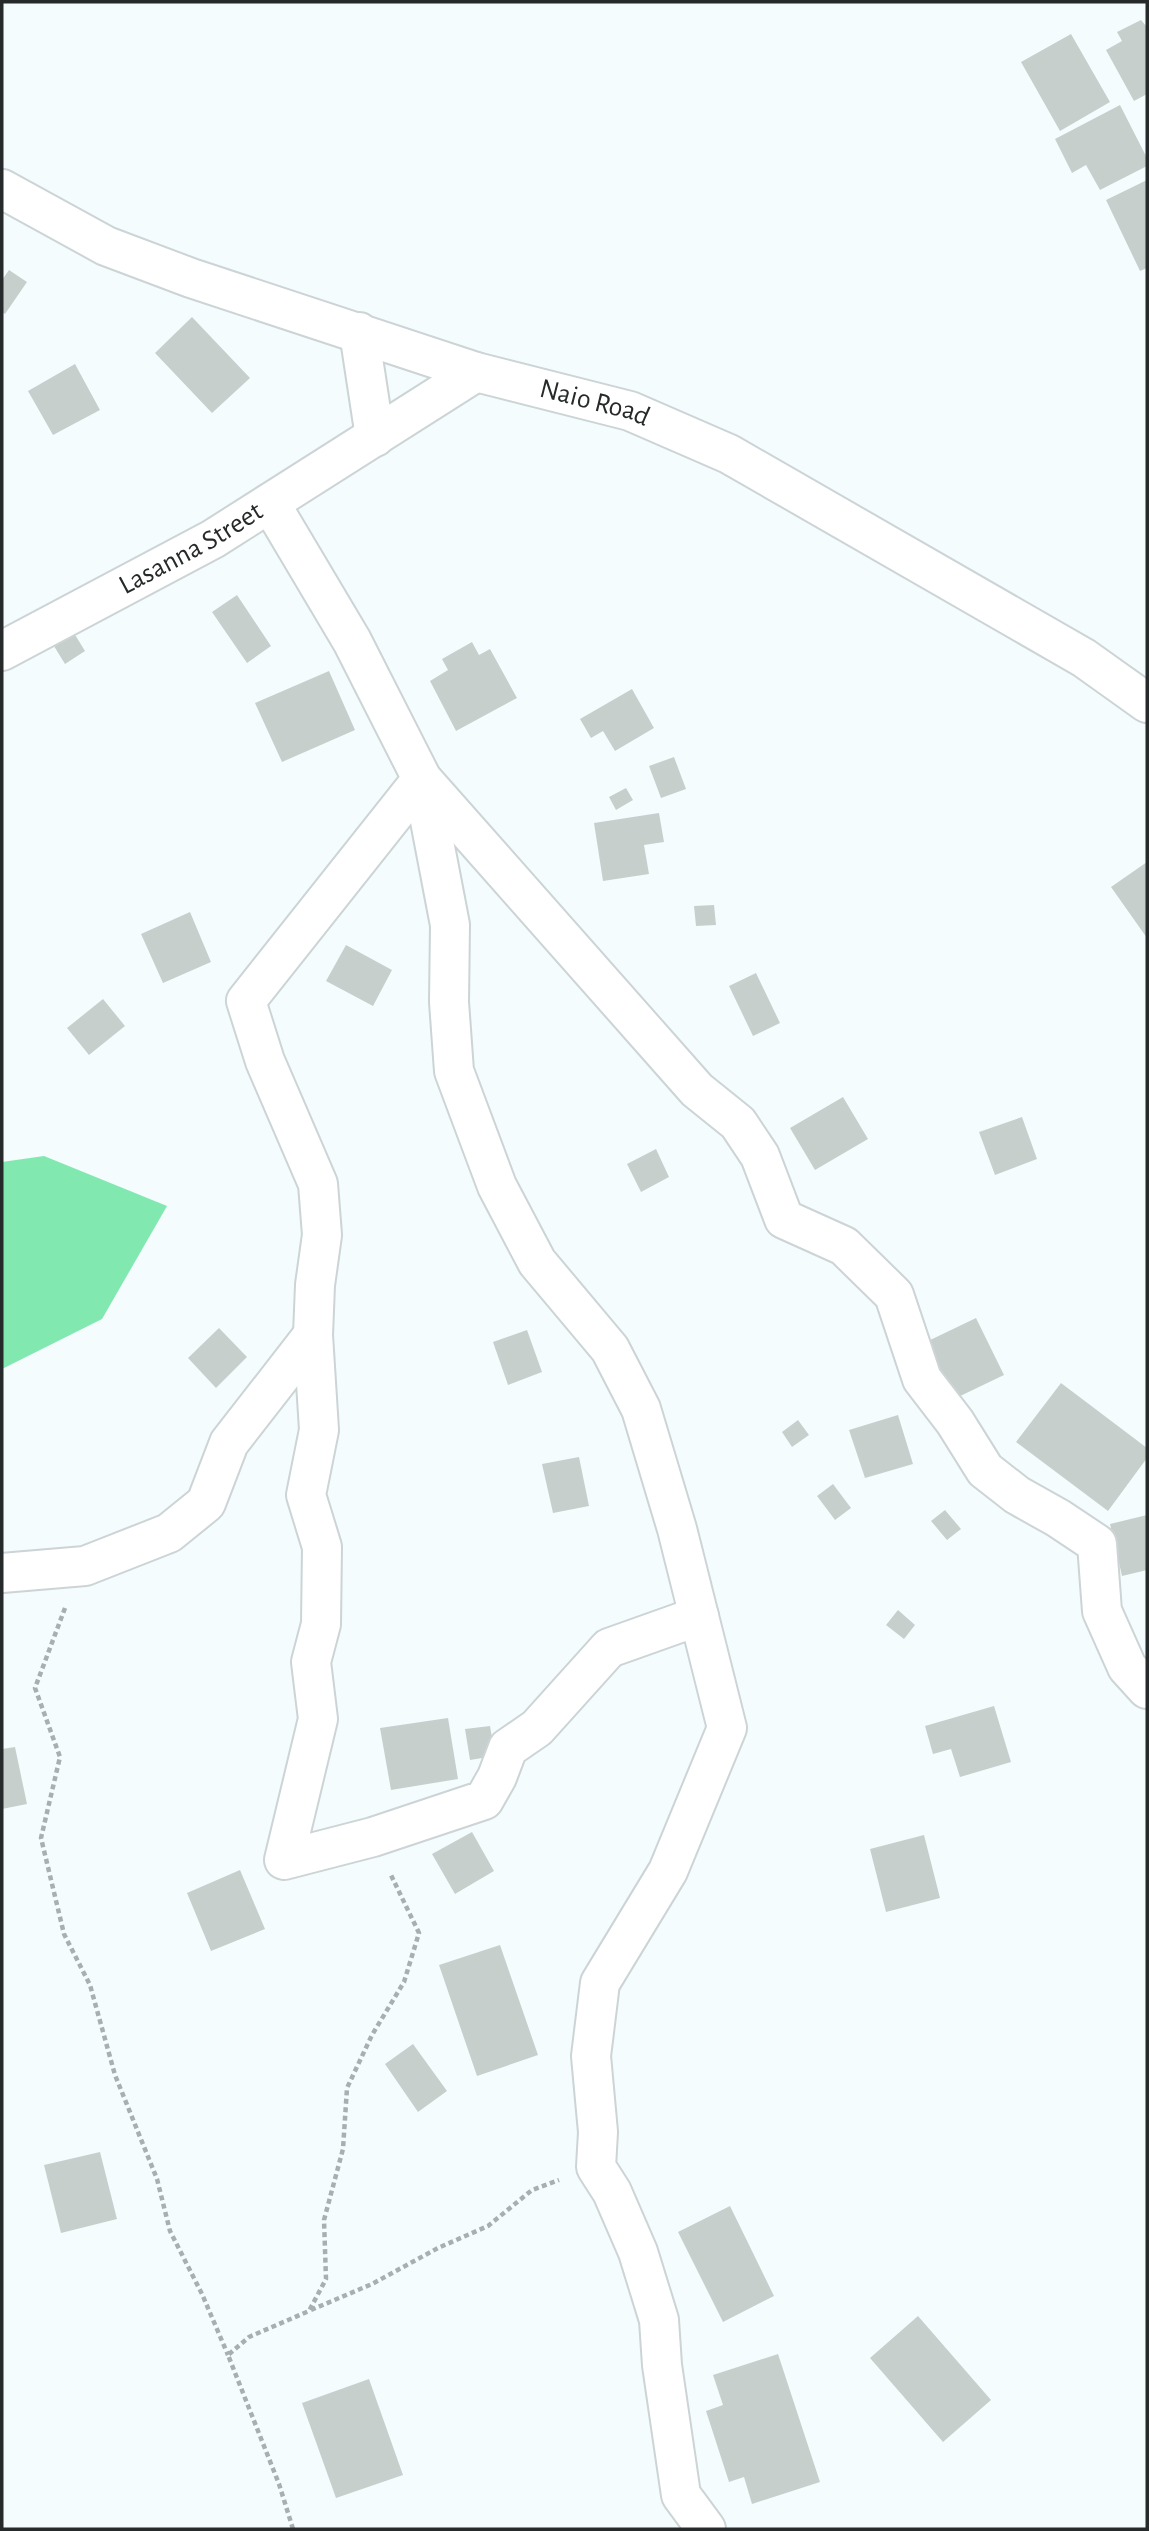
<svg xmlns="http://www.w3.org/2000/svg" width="1149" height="2531" viewBox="0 0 1149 2531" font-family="'Alegreya Sans',sans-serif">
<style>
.green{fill:#81e8b0}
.building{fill:#c7cfcd}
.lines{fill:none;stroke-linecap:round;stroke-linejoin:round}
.minor-casing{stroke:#ccd4d5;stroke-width:42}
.path{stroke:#a8afb0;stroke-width:4.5;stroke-dasharray:5 3.5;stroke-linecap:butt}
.minor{stroke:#fff;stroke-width:38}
.labels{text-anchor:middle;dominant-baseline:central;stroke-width:6;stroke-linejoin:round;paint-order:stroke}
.street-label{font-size:28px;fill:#272a2a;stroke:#fff}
</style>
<rect width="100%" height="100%" fill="#f4fcfe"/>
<path class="green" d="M44,1156L167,1206L102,1319L2,1369V1162Z"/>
<path class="building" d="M1141,20L1147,27V94L1134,101L1106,50L1122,41L1117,32Z
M1071,34L1110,102L1060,131L1021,62Z
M1120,105L1147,158V166L1100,190L1086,165L1072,173L1055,139Z
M1147,180V268L1140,271L1106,200Z
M9,270L27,282L5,314L2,312V280Z
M192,317L250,378L212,413L155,353Z
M75,364L100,410L53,435L28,391Z
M237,595L271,646L247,663L212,612Z
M69,625L85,651L65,664L49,638Z
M472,642L479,655L490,649L517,698L456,731L430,681L448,670L442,659Z
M329,671L355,730L282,762L255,703Z
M632,689L654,728L615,751L603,731L591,738L580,719Z
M674,757L686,789L661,798L649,766Z
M626,788L633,800L616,810L609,797Z
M659,813L664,842L644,845L649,874L603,881L594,823Z
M1147,862V938L1111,887Z
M714,905L716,925L696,926L694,906Z
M190,912L211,962L163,983L141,934Z
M346,945L392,970L373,1006L326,981Z
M756,973L780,1023L753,1036L729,986Z
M103,999L125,1026L89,1055L67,1028Z
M843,1097L868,1139L815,1170L790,1128Z
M1022,1117L1037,1159L995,1175L979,1132Z
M656,1149L669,1177L641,1192L627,1164Z
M976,1318L1004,1375L954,1399L926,1342Z
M219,1328L247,1357L216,1388L188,1358Z
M527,1330L542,1372L508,1385L493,1342Z
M1061,1383L1147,1448V1458L1108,1511L1016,1442Z
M898,1415L913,1464L865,1478L849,1430Z
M798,1420L809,1435L792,1447L782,1432Z
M579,1457L589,1506L553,1513L542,1464Z
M833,1484L851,1508L835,1520L817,1496Z
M945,1510L961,1529L947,1540L931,1521Z
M1147,1515V1570L1122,1576L1110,1524Z
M898,1610L915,1625L904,1639L886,1625Z
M994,1706L1011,1762L960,1777L951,1749L933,1754L925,1726Z
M448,1718L458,1779L391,1790L380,1728Z
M490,1726L495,1756L470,1760L465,1729Z
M15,1747L27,1804L2,1809V1749Z
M472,1832L494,1871L455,1894L432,1854Z
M924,1835L940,1898L886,1912L870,1849Z
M240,1870L265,1929L211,1951L187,1893Z
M500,1945L538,2055L477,2076L439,1965Z
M413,2044L447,2091L418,2112L385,2064Z
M100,2152L117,2219L61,2233L44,2165Z
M730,2206L774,2296L723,2322L678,2232Z
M918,2316L991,2400L943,2442L870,2358Z
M778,2354L820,2482L752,2504L744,2477L729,2482L706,2411L723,2405L713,2375Z
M369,2379L403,2475L336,2498L302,2403Z"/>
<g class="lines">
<g class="minor-casing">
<g id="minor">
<path id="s1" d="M2,189L106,246L191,278L476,372L630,411L729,454L1084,658L1147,703"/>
<path d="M359,332L375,437"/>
<path d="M270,503L352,641L422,779L450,925L449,1002L454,1071L497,1186L537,1262L610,1349L641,1409L677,1529L727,1728L668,1871L600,1983L591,2056L598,2132L596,2167L612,2192L638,2252L659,2320L662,2365L681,2495L706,2529"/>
<path id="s2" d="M2,651L213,539L476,372"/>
<path d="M2,1573L85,1566L169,1533L206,1503L229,1443L313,1335"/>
<path d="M699,1616L609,1648L537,1728L508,1748L497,1777L484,1800L373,1837L284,1860L318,1719L311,1662L321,1624L322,1547L306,1495L319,1430L313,1335L315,1285L322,1235L318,1184L265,1061L246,1001L422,779L697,1090L738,1123L760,1156L784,1219L844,1246L894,1295L922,1379L955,1422L985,1470L1017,1495L1058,1518L1097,1544L1102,1611L1127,1667L1147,1689"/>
</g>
</g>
<path class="path" d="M65,1608L35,1688L60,1757L41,1838L64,1934L90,1985L115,2075L157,2179L170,2231L202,2294L228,2355
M311,2310L372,2284L438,2248L488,2226L532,2190L559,2180
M293,2529L279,2484L228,2355L249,2337L309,2311L326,2279L324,2220L343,2149L347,2088L372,2035L404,1982L419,1933L390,1873"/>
<use href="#minor" class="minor"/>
</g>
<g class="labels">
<g class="street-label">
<text stroke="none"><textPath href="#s1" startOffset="632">Naio Road</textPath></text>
<text stroke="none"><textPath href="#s2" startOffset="215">Lasanna Street</textPath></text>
</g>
</g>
<rect width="1149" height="2531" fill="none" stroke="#272a2a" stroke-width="7"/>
</svg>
